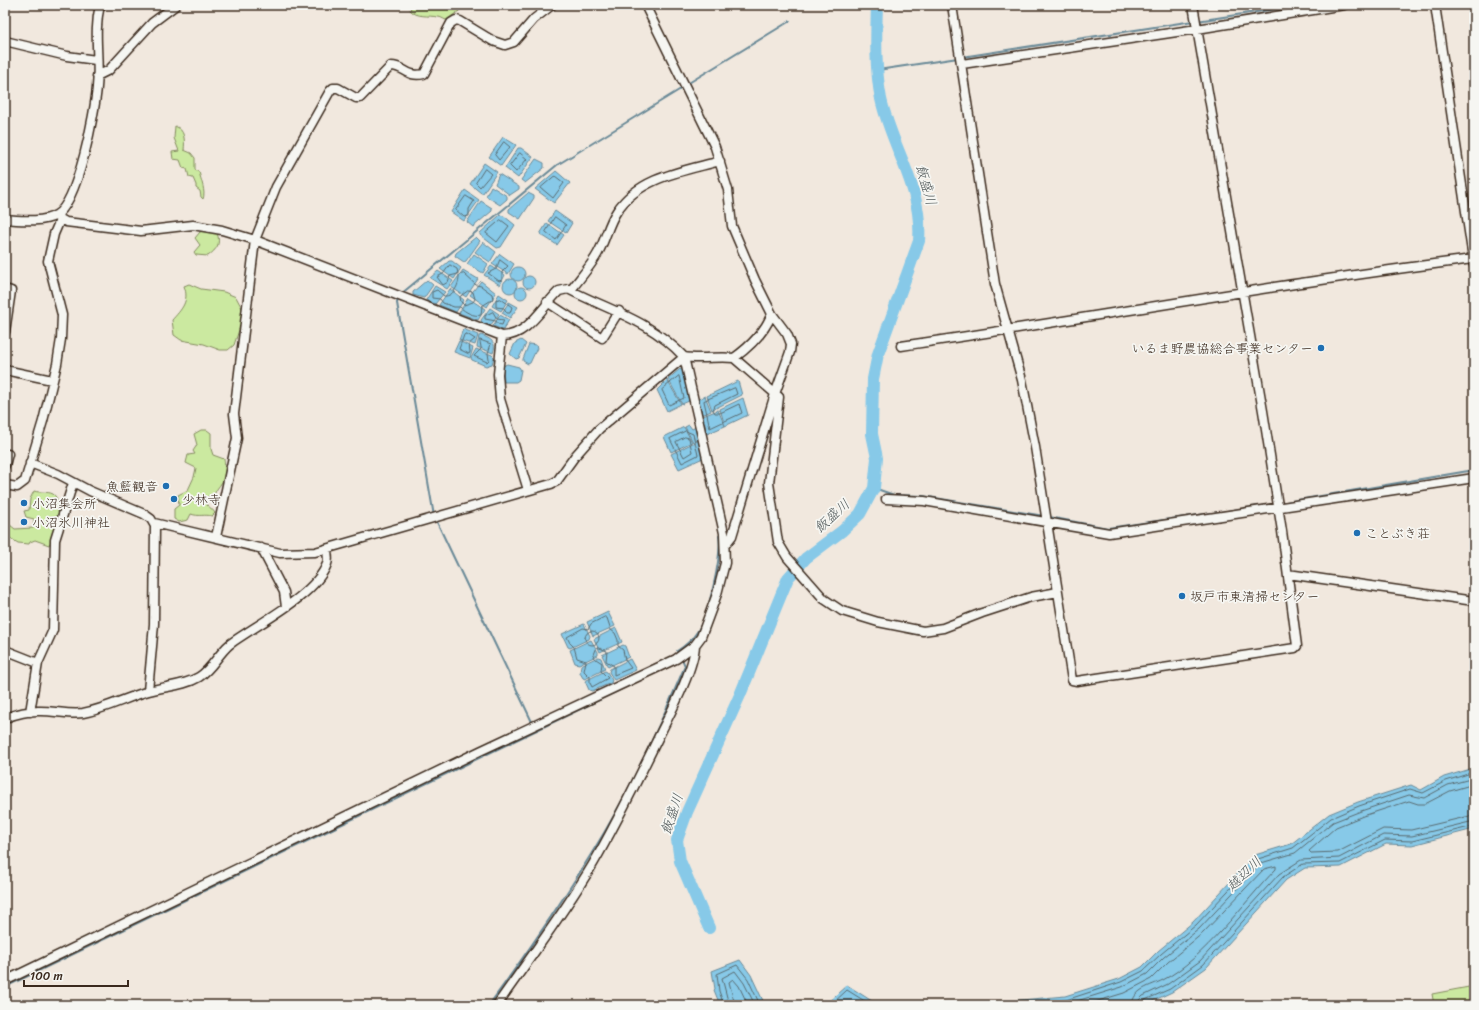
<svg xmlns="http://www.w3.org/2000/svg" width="1479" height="1010" viewBox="0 0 1479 1010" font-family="Sriracha,'Klee One',sans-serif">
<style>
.green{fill:#cbe9a0;stroke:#838a5f}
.water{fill:#87c9e8;stroke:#698997}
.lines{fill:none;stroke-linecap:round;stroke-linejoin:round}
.shore{stroke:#596a6f;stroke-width:1}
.stream{stroke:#698997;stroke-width:2}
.river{stroke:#87c9e8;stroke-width:12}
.minor-casing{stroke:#3b2a1e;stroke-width:11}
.minor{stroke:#f6f6f2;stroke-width:8}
.poi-dot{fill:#1f6fb2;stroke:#f6f6f2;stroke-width:1.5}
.labels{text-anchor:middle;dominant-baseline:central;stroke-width:3.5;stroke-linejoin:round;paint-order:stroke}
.poi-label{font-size:13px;fill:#3b2a1e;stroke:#f6f6f2;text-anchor:start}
.water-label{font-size:14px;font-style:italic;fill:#525a5b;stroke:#f6f6f2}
</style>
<rect width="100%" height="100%" fill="#f1e8de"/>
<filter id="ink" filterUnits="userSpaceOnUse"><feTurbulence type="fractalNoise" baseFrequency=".025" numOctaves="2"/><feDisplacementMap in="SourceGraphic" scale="8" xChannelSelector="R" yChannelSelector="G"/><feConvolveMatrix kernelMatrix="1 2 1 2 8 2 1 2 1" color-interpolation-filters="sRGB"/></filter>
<g filter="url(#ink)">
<path class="green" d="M412,5H464L459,11L446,20C443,19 441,17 438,17C428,15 417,18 410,10Z
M175,126C185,130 185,140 184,150L191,153L195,158V170L199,172C201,180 206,192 203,199L201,197L200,191L196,188V185L193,178L189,177L187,169L183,168L180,160L173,159L172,152L179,151L174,138Z
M204,230L217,233C221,244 217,249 208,256L196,255L194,252L200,245L195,238L200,232Z
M189,284L201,289L224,292L236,297L243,310L241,324L234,345L228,350H220L204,344L181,340L174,335L172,320C181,310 190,301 184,286Z
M201,430H207L211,433V449L213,455L224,459C225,467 227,475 222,482C219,487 216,489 214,495L209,496L203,501C207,506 212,508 215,513L212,516C205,514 199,517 191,514L188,520L179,522L174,519V509L179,505L178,495L188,490L194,477L196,468L186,463L188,455L195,454L193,451L197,445L194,434Z
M34,491C40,493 47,491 53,494C65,502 54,534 49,545L35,540L30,542L29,544L18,543L10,538L5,540V521L15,529L33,528L34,519L26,517L24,511L29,510L30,499Z
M1474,986V1005H1434L1432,994Z"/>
<path class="water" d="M503,137L516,145L501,166L489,157Z
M518,148H521L533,157L518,178L505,168Z
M536,159L544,163V168L525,183L521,180Z
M484,163L497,172L483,193H481L470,184Z
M556,171L570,183L554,203L535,189Z
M499,174L519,187V189L510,195L495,184Z
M491,186L507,196V199L500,205L486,196Z
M465,190L479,200L464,221L451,212Z
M528,193L534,196V198L520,219L509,212V209Z
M481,201L492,208V211L473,227L467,222Z
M555,211L572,223L566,233L548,221Z
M500,215L504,216L515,225L501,247L497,248L480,235V233Z
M547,223L564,235L557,245L540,234Z
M476,237L480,241L466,261L464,262L455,256L456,253Z
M483,242L496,252L490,262L475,252Z
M474,254L488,264L483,273L467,264Z
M500,254L514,264L508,274L492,264Z
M449,261H452L461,268L454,279L440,269Z
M491,266L505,275L500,285L484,275Z
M511 274a7 7 0 1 1 14 0a7 7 0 1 1-14 0Z
M463,270L478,279L466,297L451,287Z
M438,271L453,281L447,289L430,278Z
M523 282a6 6 0 1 1 12 0a6 6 0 1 1-12 0Z
M503 286a7 7 0 1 1 14 0a7 7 0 1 1-14 0Z
M427,280L433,285L424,298L413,295V292Z
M481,281L496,293L487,307L470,295Z
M435,286L445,292L435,304L426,300Z
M515 293a6 6 0 1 1 12 0a6 6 0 1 1-12 0Z
M450,289L464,300L456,312L439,305Z
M499,294L508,300L501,311L492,306Z
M468,298L485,309L478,320L459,313Z
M509,302L518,307L510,318L502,313Z
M490,308L499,314L490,326L482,323L481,320Z
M500,315L509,320L503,330L493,326Z
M463,329L478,335L475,345L459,340Z
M481,335C491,339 497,342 493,353L477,347L479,336Z
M521,340L526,344L519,358L516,359L510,354L515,343Z
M459,341L473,348L470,358L454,352Z
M529,344L536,345L537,348L530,363L528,364L523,361V359Z
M476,349L492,355L494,357L492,364L486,366L472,360L471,358Z
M507,364L519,367L521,370L519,380L516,382H504L503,366Z
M680,369L683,370L689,401L682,404L668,379Z
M667,380L681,404L667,411L657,390Z
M738,381L742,395L712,410L707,396Z
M705,396L711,411L702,415L699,399Z
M743,398L748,415L725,426L720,409Z
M718,410L725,426L707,434L703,416Z
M689,425L692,429L696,427L699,439L693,442L685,427Z
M684,427L692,442L671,452L664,437Z
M699,440L703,458L679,469L671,454Z
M608,612L615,626L593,636L587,622Z
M584,624L590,636L589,639L570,648L568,647L562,634Z
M616,628L622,642L600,652L594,639Z
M591,640L598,652V655L579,664L575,663L570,650Z
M623,645L625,646L629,657L608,667L602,655Z
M598,657L601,658L605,669L585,679L583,678L580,673L581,665Z
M630,659L636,670L614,680L609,672L610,669Z
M605,671L607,672L612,680L611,683L592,691L589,690L585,681Z
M1474,768V829L1412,845L1386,844L1341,867L1305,868L1286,880L1206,968L1172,992L1144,1005H990L999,1002L1065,996L1119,979L1142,967L1158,951L1193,922L1255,855L1291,844L1329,814L1358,802L1411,785L1421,790L1444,777Z
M740,960L751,975L765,1005H720L714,990L715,989L712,971Z
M847,985L878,1005H825Z"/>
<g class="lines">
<path class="shore" d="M504,142L510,147L499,160L495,155Z
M520,153L527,159L516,172L510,166Z
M485,169L491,174L480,187L476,183Z
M555,176L564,183L553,198L541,188Z
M466,196L474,201L469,209V216L464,217L456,210Z
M555,217L566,225L556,240L546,232Z
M501,220L509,226L497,242L486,233Z
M500,260L508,266L502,272V280L499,281L488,273L496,269Z
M450,265L457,269L458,274L450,276L448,282L443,285L437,277L443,274Z
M464,274L476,285L481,286L492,294L493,299L482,306L481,315C474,317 465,312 460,307H454L443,303L440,299L432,298V292L437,290L444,296C454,297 460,283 459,275Z
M468,291L473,292L475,299L473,302L464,305L461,302L460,297Z
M501,299L512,307L510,313H507L504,308L496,307V300Z
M493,312L497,319L504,320L502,325L498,324L496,321L485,319V316Z
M467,334L475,339L469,344L470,352L469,354L459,349L464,335Z
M480,340L491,344L488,353L489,360L487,362L474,356L481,349Z
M679,376L684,398L669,405L662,390Z
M735,388L737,394L715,405L713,410L715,413H720L739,404L742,413L710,428L704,401Z
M686,431L693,434L698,455L682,463L670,439Z
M685,437L689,438L692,452L684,457L676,442Z
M605,617L607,618L611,630L615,633L618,640V646L623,650L625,660L631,668L614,675V666L606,661L607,651L597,647L593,657L602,663L601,671L608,678L592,687L590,683V677L584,671L586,661L577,658L574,647L570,643L567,637L583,628L588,629L591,624Z
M585 638a7 7 0 1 1 14 0a7 7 0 1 1-14 0Z
M1474,784L1450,791L1425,804H1418L1409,801L1363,816L1336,827L1309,851L1311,853L1338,852L1383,829L1411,830L1474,815
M724,1005L719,991L717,974L737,965L748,979L760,1005
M729,1005L722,978L735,971L744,983L755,1005
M735,1005L729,982L733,979L739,986L748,1005
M831,1005L847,990L871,1005
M1008,1005L1066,1000L1121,982L1143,971L1161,954L1196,925L1258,859L1293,848L1331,818L1359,806L1410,789L1423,793L1446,781L1474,772
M1064,1005L1122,987L1147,974L1164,957L1199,929L1261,863L1295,853L1333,822L1361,811L1409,795L1424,798L1448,785L1474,778
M1085,1005L1124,993L1151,979L1168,962L1203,933L1264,869L1276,866V869C1243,903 1204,959 1163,980C1151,986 1133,989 1132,1005
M1138,1005L1139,1000L1143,996L1168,984L1200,961L1279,874L1301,860L1339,858L1383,835L1412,836L1474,821
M1143,1005L1145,1000L1170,989L1203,965L1283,877L1303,864L1340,863L1385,840L1412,841L1474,826"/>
<path class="stream" d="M1197,21L1301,5
M962,57L1193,21
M878,70L958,58
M687,84L790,21
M401,294L557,165L684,87
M398,298L397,303L434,516
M874,488L894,495L923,496L1044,516
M1280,503L1474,470
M1252,507L1276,504
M1049,517L1108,528L1248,508
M436,520L533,724
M678,653L677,651C685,646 692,640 697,632C709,614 722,557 719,536
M5,987L682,660
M489,1005C530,949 569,892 604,833C635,780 661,723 685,666L683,661"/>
<path class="river" d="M709,928L680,861L677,840L687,812L740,695L788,578L806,558L842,531L860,514L874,488L877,458L872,434L873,379L878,354L919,241C923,187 892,149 881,99C875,69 876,35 877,5"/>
<g class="minor-casing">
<path id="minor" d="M645,5L715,147L728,190L732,226L755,280L772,314L787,334L791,344L790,352L775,394L732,536L725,545
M952,5L995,284L1022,380L1035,447L1072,680L1077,681L1295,648L1297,646L1282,531L1263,411L1193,5
M1435,5L1474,265
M5,41L67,56L96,60
M962,64L1197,29L1344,5
M97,76L109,70L152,23L176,5
M5,219C20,220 43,223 56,215C78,203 95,112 97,87C100,59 93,33 100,5
M5,289L11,291L5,332
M571,290C580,278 591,266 598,253C606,239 608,224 617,211C639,177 684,171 720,161
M547,302L602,338L619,311
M502,336L498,374L500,399L528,490
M901,346C1092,318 1281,283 1473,259
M734,358C751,346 764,333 772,314
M5,370L52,380
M30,463L58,474L90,491L144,514L151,519L155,526L154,624L148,691
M5,465L8,454
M5,485L17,487L25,481L43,421L57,364L61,339L62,315L48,261L54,234L60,220
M886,499L924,501L1109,533L1474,478
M154,523L280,553L315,552L551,484L557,481L575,456L599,429L684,357C701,360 718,356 734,358L779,397L769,483L778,542L787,557L824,599L842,611L878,622L923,631L943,628L982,613L1031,597L1058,592
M216,537L237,438L234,414L255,240L276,187L330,91L333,88H338L356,98H360L391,66C405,66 406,78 424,74L451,23L456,20L460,21L493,41L505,45L514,42L534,19L552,5
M261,548L284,592L286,607
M1288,574L1474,601
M5,650L38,663
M30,712L38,663L53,630L55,540L73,483
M5,718C16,714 26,711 37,711C52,710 68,715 83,713C106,709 127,697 149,691C166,686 184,686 199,677C212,669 218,654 230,644C257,624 315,596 327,564C329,560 327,554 327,549
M5,981L480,751L676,659L695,645L701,637L717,594L725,563L724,533L684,357C650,320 610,311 568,289L559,291C542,307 528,336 502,336L255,240L222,230L193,225L141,231L66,222L55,216
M497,1005C529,959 564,913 593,864C618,821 639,777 661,732C672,710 694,669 695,645"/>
</g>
<use href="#minor" class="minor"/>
</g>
</g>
<g class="poi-dot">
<circle cx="1321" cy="348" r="4"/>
<circle cx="166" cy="486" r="4"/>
<circle cx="174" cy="499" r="4"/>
<circle cx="24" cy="503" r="4"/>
<circle cx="24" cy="522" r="4"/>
<circle cx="1357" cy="533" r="4"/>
<circle cx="1182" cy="596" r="4"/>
</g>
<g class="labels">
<g class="poi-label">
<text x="1313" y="348" text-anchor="end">いるま野農協総合事業センター</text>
<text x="158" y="486" text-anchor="end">魚籃観音</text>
<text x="182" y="499">少林寺</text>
<text x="32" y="503">小沼集会所</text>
<text x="32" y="522">小沼氷川神社</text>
<text x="1365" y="533">ことぶき荘</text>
<text x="1190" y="596">坂戸市東清掃センター</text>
</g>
<g class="water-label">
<text transform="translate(926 185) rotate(74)">飯盛川</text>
<text transform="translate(832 516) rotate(-42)">飯盛川</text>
<text transform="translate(672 814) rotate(-71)">飯盛川</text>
<text transform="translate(1244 874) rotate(-44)">越辺川</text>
</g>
</g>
<rect width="1479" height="1010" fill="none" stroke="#f6f6f2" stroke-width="20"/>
<rect x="10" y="10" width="1459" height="990" fill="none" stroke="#3b2a1e" stroke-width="1.5" filter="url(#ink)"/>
<path d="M24 980v6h104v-6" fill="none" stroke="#3b2a1e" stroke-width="2"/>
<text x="30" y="980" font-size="12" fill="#3b2a1e" stroke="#f6f6f2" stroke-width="3" paint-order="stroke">100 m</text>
</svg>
